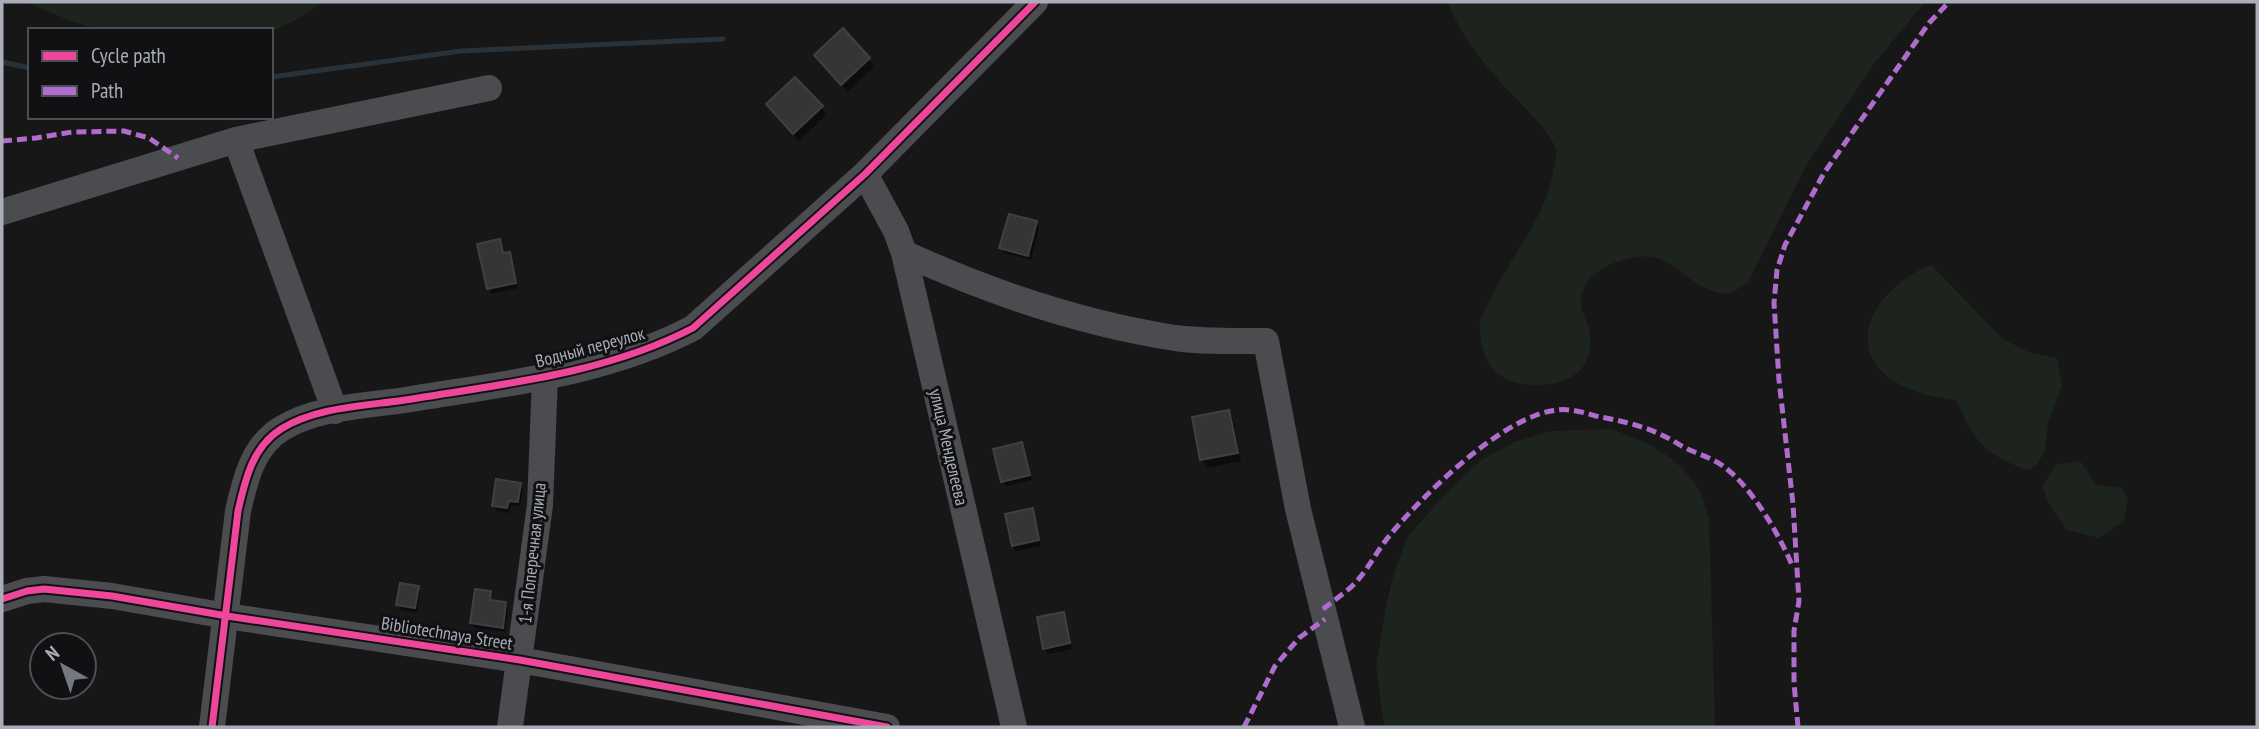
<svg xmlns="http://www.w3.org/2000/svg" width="2259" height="729" viewBox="0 0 2259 729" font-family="'PT Sans Narrow',sans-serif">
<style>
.green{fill:#1d241e}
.shadow{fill:#0007}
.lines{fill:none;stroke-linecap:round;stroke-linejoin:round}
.stream{stroke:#2a3239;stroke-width:5}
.building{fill:#353536;stroke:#3f4043;stroke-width:2}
.minor{stroke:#4b4c50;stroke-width:26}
.quiet{stroke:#b06ccc;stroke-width:5;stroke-dasharray:10 5;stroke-linecap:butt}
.cycleway-casing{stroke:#111113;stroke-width:11}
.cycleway{stroke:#ed469a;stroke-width:7}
.labels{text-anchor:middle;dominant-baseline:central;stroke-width:6;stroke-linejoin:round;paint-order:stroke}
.street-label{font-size:18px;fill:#a8adb8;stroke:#111113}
</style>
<rect width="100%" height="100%" fill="#171717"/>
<path class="green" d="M26,2H323L299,18L271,32V30H101L71,21Z
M1448,2H1925L1873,65L1806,166L1748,282L1732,293C1727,293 1722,293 1717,292C1685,285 1675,252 1637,257C1613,260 1580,275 1581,303C1581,311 1587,320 1589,329C1596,363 1577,382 1544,385C1527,387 1508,383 1495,371C1483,360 1479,339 1480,323C1481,314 1489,302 1493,294C1513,252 1549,213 1554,166C1555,162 1557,155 1556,150C1553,132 1509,93 1496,77C1477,56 1458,29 1448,2Z
M1931,265L2003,339L2028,352L2057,358L2062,386L2048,423L2045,451L2036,466L2027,470C1987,456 1972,440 1957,401C1941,397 1920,395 1905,387C1834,353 1876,286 1931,265Z
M1610,429C1644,440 1677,455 1697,487C1703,496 1705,508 1709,518L1715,727H1384L1376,665L1387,601L1395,570L1408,536L1441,499L1480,461L1514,442L1552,431Z
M2080,461L2097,485L2122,488L2128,499L2124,521L2099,538L2067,530L2050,506L2042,486L2056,465Z"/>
<path class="shadow" d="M816,56L869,59L874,67L847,92Z
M768,104L821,107L826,115L799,141Z
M1036,223L1039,228L1031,260L1004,253L1001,248Z
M499,241L504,254L509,253L512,259L518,288L491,294L479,245Z
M1228,412L1233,420L1241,461L1207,468L1202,460L1194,418Z
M1021,444L1032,480L1006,486L1003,481Z
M520,485L523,490L520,506L511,505L510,513L497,511L494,506Z
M1032,510L1041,546L1016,551L1013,546Z
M417,588L420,593L417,613L401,610L398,605Z
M490,593L492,602L505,604L508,609L505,632L475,628L472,623Z
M1063,614L1072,649L1048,654L1045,648Z"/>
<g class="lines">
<path class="stream" d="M2,62L30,68
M271,77L461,51L723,39"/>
</g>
<path class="building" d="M843,28L870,58L841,85L814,55Z
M795,77L823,106L793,134L766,104Z
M1009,214L1037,221L1028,256L999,248Z
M500,239L503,253L510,252L516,283L487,289L477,244Z
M1229,410L1238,453L1200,460L1192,417Z
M1022,442L1030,475L1001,482L993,449Z
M496,479L521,483L518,502L509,501L507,508L492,506Z
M1033,508L1039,540L1012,546L1005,514Z
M400,583L419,586L415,608L396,605Z
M475,589L491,591L490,600L506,602L503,628L470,623Z
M1064,612L1070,643L1043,649L1037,617Z"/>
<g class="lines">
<path class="minor" d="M236,140L335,411
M865,174L896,231L904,253L1014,727
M2,212L236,140L489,88
M904,253C991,293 1080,323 1175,338C1205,342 1236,341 1266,341L1298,509L1352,727
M2,599L27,591L44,589L112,596L227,616L520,660L887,727
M212,727L238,511C245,481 252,447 281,429C316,407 365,406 405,400C502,384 605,374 693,328L865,174L1035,2
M510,727L540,505L545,377"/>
<path class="quiet" d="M2,141L36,138L72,132L124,131L149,138L178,158
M1323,609C1334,600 1347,592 1356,582C1369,568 1378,549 1390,535C1424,494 1505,414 1558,410C1571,408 1588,414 1600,417C1629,422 1655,429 1680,445C1693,453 1709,456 1723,466C1751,486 1779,534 1792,565
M1244,727L1275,666L1299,638L1325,619
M1798,727L1794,683V631L1799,601L1793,504L1779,380L1774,303L1777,270L1785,245L1824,173L1929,23L1949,2"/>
<g class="cycleway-casing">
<path id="cycleway" d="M2,599L27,591L44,589L112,596L227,616L520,660L887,727
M212,727L238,511C245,481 252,447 281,429C316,407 365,406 405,400C502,384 605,374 693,328L865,174L1035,2"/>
</g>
<use href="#cycleway" class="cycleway"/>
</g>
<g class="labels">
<g class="street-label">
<text transform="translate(590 347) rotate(-15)">Водный переулок</text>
<text transform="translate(949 447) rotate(77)">улица Менделеева</text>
<text transform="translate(532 553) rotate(-84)">1-я Поперечная улица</text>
<text transform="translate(447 633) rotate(9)">Bibliotechnaya Street</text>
</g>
</g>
<rect width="2259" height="729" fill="none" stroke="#a8adb8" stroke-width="7"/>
<rect x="28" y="28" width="245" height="91" fill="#111113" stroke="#4d4f55" stroke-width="2"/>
<rect x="42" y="51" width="35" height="10" fill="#ed469a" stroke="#4d4f55" stroke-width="2"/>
<text x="91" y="63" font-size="21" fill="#a8adb8">Cycle path</text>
<rect x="42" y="86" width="35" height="10" fill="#b06ccc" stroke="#4d4f55" stroke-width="2"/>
<text x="91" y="98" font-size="21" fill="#a8adb8">Path</text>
<g transform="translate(63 666) rotate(320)"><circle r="33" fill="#111113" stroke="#4d4f55" stroke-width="2"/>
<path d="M0-5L12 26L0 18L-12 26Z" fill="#757880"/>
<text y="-10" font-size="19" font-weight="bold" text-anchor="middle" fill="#a8adb8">N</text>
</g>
</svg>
